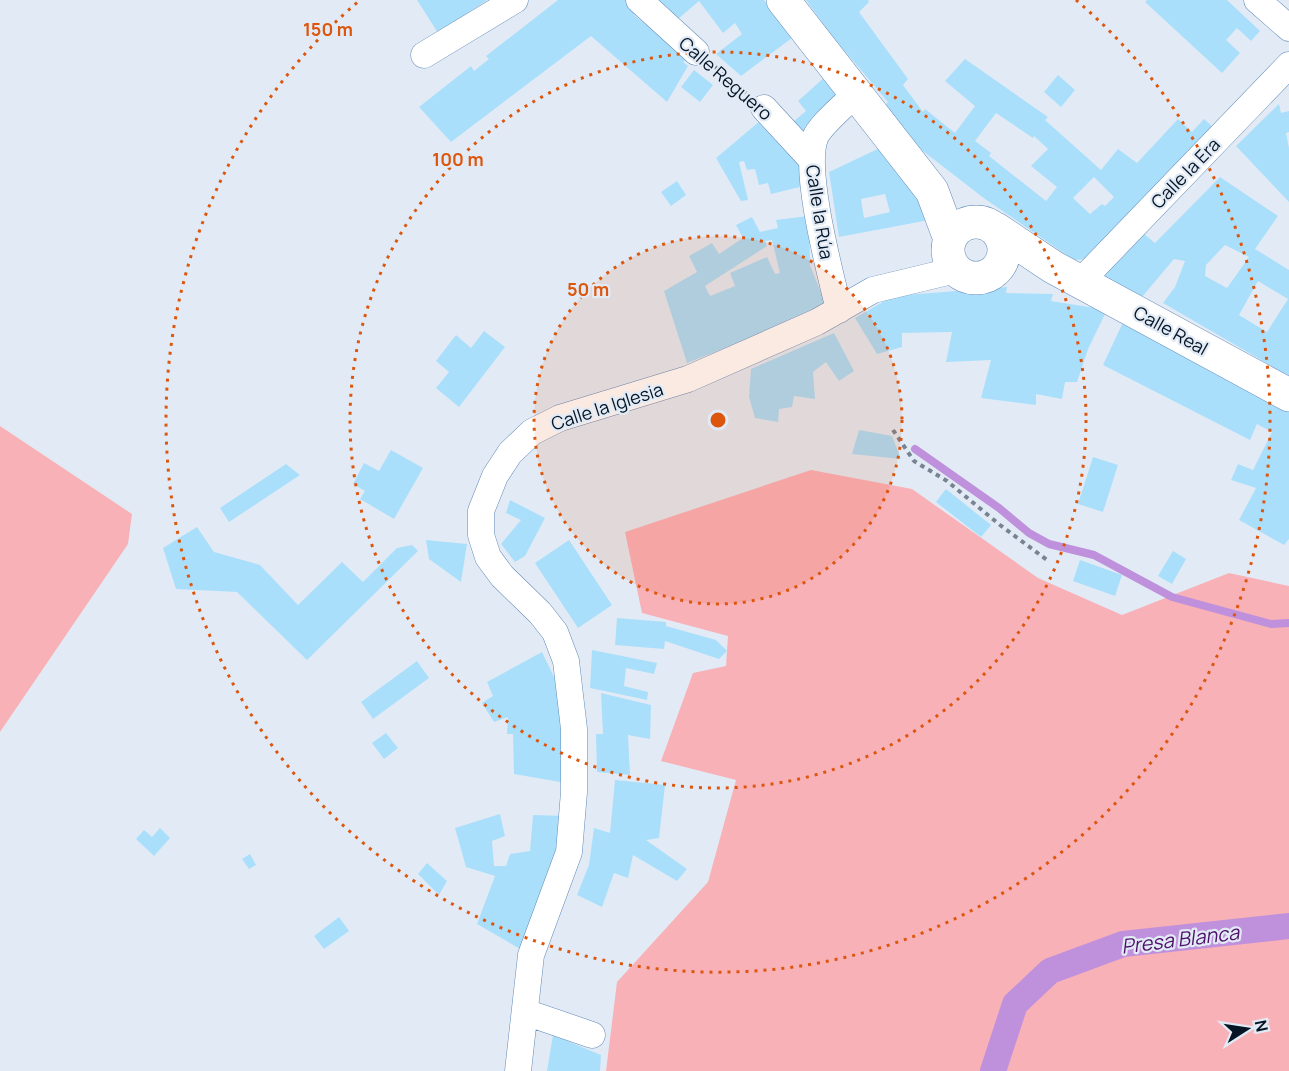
<svg xmlns="http://www.w3.org/2000/svg" width="1289" height="1071" viewBox="0 0 1289 1071" font-family="Manrope,sans-serif">
<style>
.green{fill:#f9b1b8}
.lines{fill:none;stroke-linecap:round;stroke-linejoin:round}
.stream{stroke:#bf90db;stroke-width:8}
.canal{stroke:#bf90db;stroke-width:26}
.building{fill:#aadffb;fill-rule:evenodd}
.minor-casing{stroke:#618ab9;stroke-width:27}
.tertiary-casing{stroke:#618ab9;stroke-width:34}
.path{stroke:#778391;stroke-width:4;stroke-dasharray:4.5 4.5;stroke-linecap:butt}
.minor{stroke:#fff;stroke-width:26}
.tertiary{stroke:#fff;stroke-width:33}
.ring{fill:none;stroke:#dd560d;stroke-width:3;stroke-dasharray:3 6}
.labels{text-anchor:middle;dominant-baseline:central;stroke-width:4.5;stroke-linejoin:round;paint-order:stroke}
.street-label{font-size:18px;fill:#051526;stroke:#e2ebf5}
.water-label{font-size:20px;font-style:italic;fill:#50116c;stroke:#e2ebf5}
.centre{fill:#dd560d;stroke:#e2ebf5;stroke-width:3}
.ring-label{font-size:18px;text-anchor:middle;font-weight:bold;fill:#dd560d;stroke:#e2ebf5;stroke-width:4.5;stroke-linejoin:round;paint-order:stroke}
</style>
<rect width="100%" height="100%" fill="#e2ebf5"/>
<path class="green" d="M0,426L132,514L128,544L0,732Z
M811,470L912,489L1038,578L1122,615L1229,573L1289,586V1071H606L617,982L708,882L736,780L661,761L693,673L726,666L728,636L642,613L625,532Z"/>
<g class="lines">
<path class="stream" d="M915,449L999,508L1029,533L1049,544L1094,555L1172,597L1271,624L1289,623"/>
<path class="canal" d="M993,1071L1015,1004L1050,971L1123,944L1289,926"/>
</g>
<path class="building" d="M417,0H487L438,33Z
M558,0H626L638,11L634,15L646,25L649,21L688,58L683,62L688,66L667,102L591,36L451,142L419,107L471,66L474,71L489,59L486,56Z
M658,0H764L792,38L741,76L716,54L742,34L735,23L723,33L699,1L678,19Z
M806,0H868L869,2L859,12L908,79L903,85L923,112L925,109L955,133L975,106L945,81L965,59L1048,117L1045,120L1101,170L1118,149L1137,163L1178,119L1192,132L1204,119L1214,128L1087,259L1074,260L985,199L906,138L882,109L888,102L832,36ZM996,113L1033,138L1034,136L1048,149L1031,166L1057,187L1046,201L989,156L991,153L975,141ZM1094,177L1114,197L1105,206L1102,204L1090,214L1073,198Z
M1147,0H1227L1260,31L1251,41L1237,28L1226,40L1240,53L1222,73L1145,2Z
M694,70L713,85L700,102L681,87Z
M1058,75L1075,90L1061,107L1044,92Z
M826,76L839,94L806,142L793,122L806,111L798,101Z
M1279,104L1281,113L1289,111V132L1286,133L1289,148V202L1236,146Z
M760,121L800,162L804,186L771,194L768,183L759,185L755,169L747,170L744,161L739,162L748,200L741,201L716,158Z
M884,146L912,185L929,220L839,237L829,172ZM885,194L890,212L864,218L861,199Z
M1220,177L1278,216L1255,249L1289,270V376L1163,303L1175,287L1185,261L1174,259L1142,297L1105,284L1103,273L1143,233L1155,243ZM1225,245L1249,257L1227,288L1205,276L1206,265ZM1258,281L1288,299L1267,332L1239,315Z
M677,181L686,195L671,206L661,192Z
M809,216L810,265L827,308L687,363L664,291L697,272L689,256L712,243L719,254L743,238L736,225L752,217L760,232L778,228L776,220ZM772,240L780,273L775,274L767,257L730,273L735,286L710,296L705,286L767,246L765,241Z
M1007,287L1006,293L1053,294L1051,301L1107,310L1088,349L1077,382H1065L1062,399L1036,394V405L981,398L991,360L946,362L952,332L902,333V347L877,354L855,318L893,296Z
M1125,318L1289,403V539L1284,545L1239,520L1256,488L1231,480L1238,464L1253,470L1272,432L1257,424L1250,440L1103,365Z
M484,331L505,347L459,407L436,388L449,372L436,361L456,335L471,348Z
M834,333L854,371L839,381L826,362L813,372L815,399L794,396L792,407L779,409L778,422L755,418L749,397L751,369Z
M859,430L892,436L901,459L852,454Z
M391,450L423,468L394,519L360,499L365,491L353,484L364,463L379,471Z
M1093,457L1118,465L1103,512L1078,504Z
M286,464L300,475L229,522L220,508Z
M946,489L991,525L981,537L936,502Z
M510,500L545,518L525,556L515,562L501,544L521,520L506,513Z
M197,527L214,552L260,565L298,605L342,562L363,582L397,548L412,545L418,551L307,660L237,592L176,589L163,548Z
M426,540L467,544L461,582L429,559Z
M569,540L612,605L578,628L535,563Z
M1173,551L1186,559L1172,584L1158,576Z
M1080,560L1122,575L1115,596L1073,581Z
M617,618L666,622V626L716,640L727,651L719,659L665,641L664,649L615,645Z
M592,650L657,663L654,674L626,668L624,686L648,692L647,700L590,688Z
M542,652L557,683L566,783L514,774L513,734H507L508,717L494,722L482,703L493,696L487,682Z
M417,661L429,678L373,719L361,702Z
M601,693L651,705L650,739L628,735L630,775L597,772L596,734H603Z
M386,733L398,748L384,759L372,743Z
M615,780L665,785L659,838L646,840L687,869L677,881L633,855L628,878L614,873L602,907L577,895L589,865L594,828L610,833Z
M500,814L505,836L492,841L494,866H506L510,854L530,851L533,815L566,816L562,854L522,950L477,924L495,876L466,867L455,828Z
M160,828L170,838L154,856L136,839L144,830L152,837Z
M250,854L256,865L249,869L242,859Z
M427,863L447,881L439,895L418,874Z
M339,917L349,931L324,949L314,936Z
M553,1035L601,1055L600,1071H547Z"/>
<g class="lines">
<g class="minor-casing">
<path id="minor" d="M639,0L696,52
M1257,0L1289,28
M424,55L515,0
M764,108L811,159
M1081,281L1289,65
M839,310C830,272 803,172 815,138C819,126 846,104 855,94
M525,1012L592,1035
M518,1071L531,955L569,852L574,792V729L566,661L555,632L540,613L502,576L488,557L481,535V511L495,476L510,453L532,432L560,418L688,379L817,322L873,290L956,270"/>
</g>
<g class="tertiary-casing">
<path id="tertiary" d="M783,0L932,191L950,239
M948 250a28 28 0 1 1 56 0a28 28 0 1 1-56 0Z
M996,229L1053,267L1289,395"/>
</g>
<path class="path" d="M715,67L746,93
M893,430L914,461L947,481L1000,525L1047,560"/>
<use href="#minor" class="minor"/>
<use href="#tertiary" class="tertiary"/>
</g>
<circle cx="718" cy="420" r="184" fill="#dd560d" fill-opacity=".12"/>
<g class="ring">
<circle cx="718" cy="420" r="184"/>
<circle cx="718" cy="420" r="368"/>
<path d="M1076 0A552 552 0 1 1 360 0"/>
</g>
<g class="labels">
<g class="street-label">
<text transform="translate(726 78) rotate(41)">Calle Reguero</text>
<text transform="translate(1185 173) rotate(-46)">Calle la Era</text>
<text transform="translate(820 212) rotate(81)">Calle la Rúa</text>
<text transform="translate(1171 330) rotate(29)">Calle Real</text>
<text transform="translate(607 406) rotate(-18)">Calle la Iglesia</text>
</g>
<g class="water-label">
<text transform="translate(1180 939) rotate(-7)">Presa Blanca</text>
</g>
</g>
<circle cx="718" cy="420" r="9" class="centre"/>
<g class="ring-label">
<text x="328" y="36">150 m</text>
<text x="458" y="166">100 m</text>
<text x="588" y="296">50 m</text>
</g>
<g transform="translate(1247 1029) rotate(78)" stroke="#e2ebf5" stroke-width="4.5" paint-order="stroke">
<path d="M0-4.5L10 22L0 15L-10 22Z" fill="#051526"/>
<text y="-9" font-size="16" font-weight="bold" text-anchor="middle" fill="#051526">N</text>
</g>
</svg>
